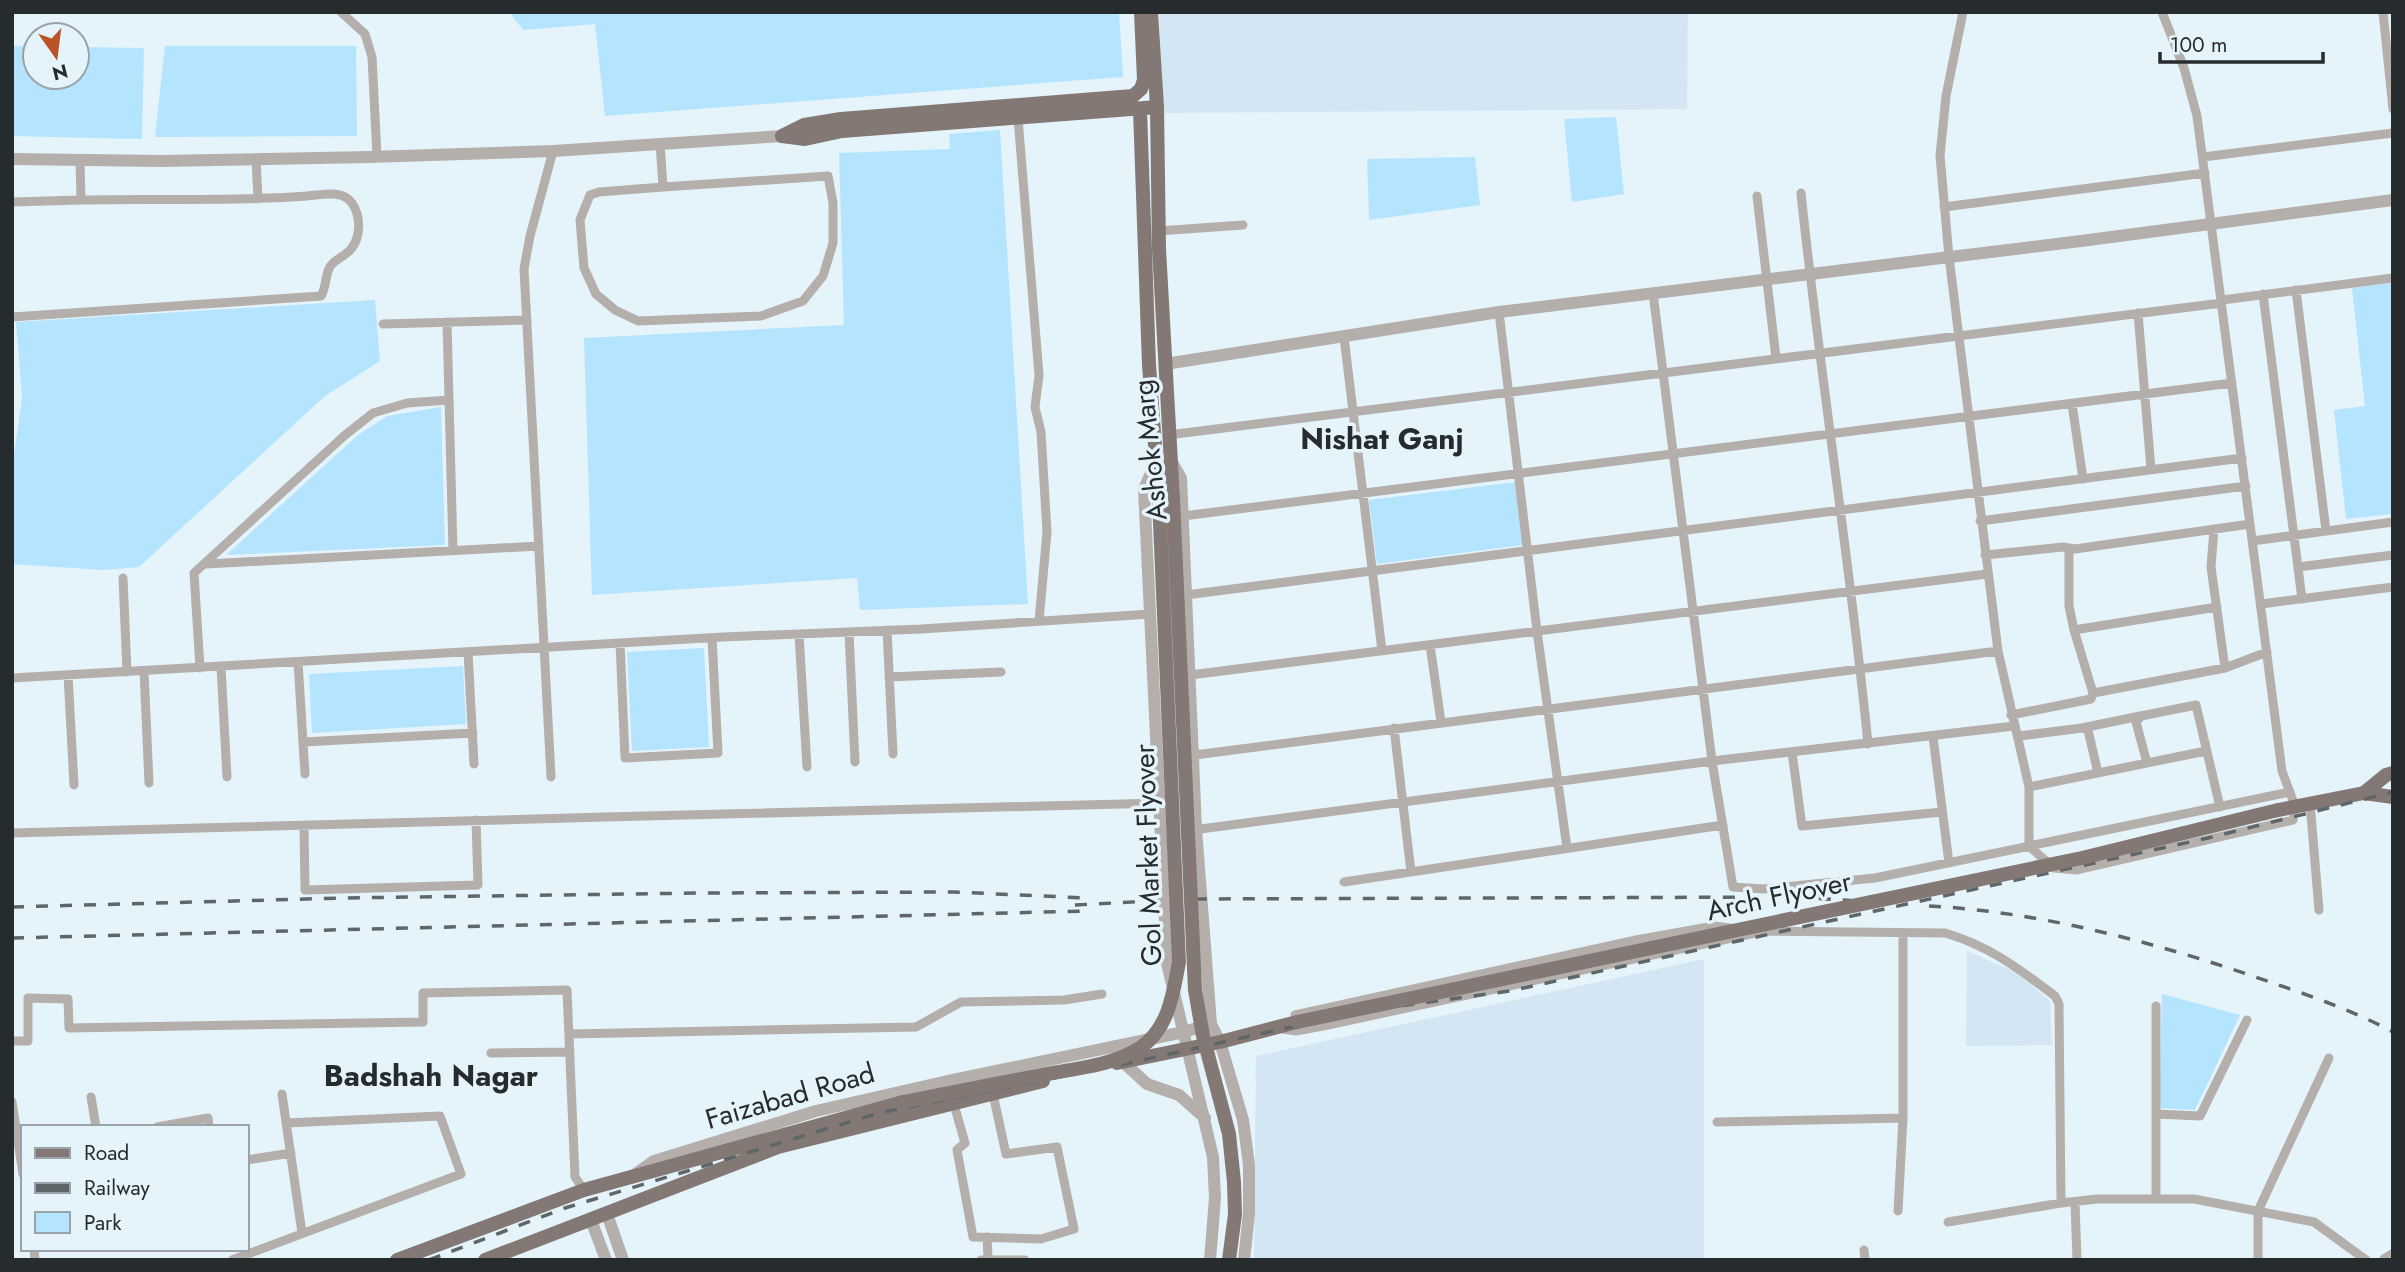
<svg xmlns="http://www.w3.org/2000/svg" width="2405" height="1272" viewBox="0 0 2405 1272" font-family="Jost,sans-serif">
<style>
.built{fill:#d2e7f3}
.green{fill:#b5e5fe}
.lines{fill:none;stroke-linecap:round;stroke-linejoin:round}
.minor{stroke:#b5afac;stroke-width:9}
.tertiary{stroke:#b5afac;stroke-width:12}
.primary{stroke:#837874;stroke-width:14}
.rail{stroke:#5e666a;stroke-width:3.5;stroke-dasharray:12 12;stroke-linecap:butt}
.primary-bridge{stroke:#837874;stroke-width:14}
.labels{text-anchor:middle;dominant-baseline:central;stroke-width:7;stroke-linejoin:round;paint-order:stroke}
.street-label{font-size:28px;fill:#262b2e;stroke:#e5f3fb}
.neighbourhood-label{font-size:30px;font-weight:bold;fill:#262b2e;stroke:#e5f3fb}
</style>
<rect width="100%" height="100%" fill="#e5f3fb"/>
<path class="built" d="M1159,12H1688L1687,109L1163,113Z
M1967,951L2015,972L2050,1001L2052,1045L1966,1046Z
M1704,959V1260L1254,1259L1256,1056Z"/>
<path class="green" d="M509,12H1119L1123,77L605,116L595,24L523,30Z
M12,46H35V77H77V47L144,48L142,139L12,136Z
M165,46H356L357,136L155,137Z
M1616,117L1624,194L1572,202L1564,119Z
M1000,130L1028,604L860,610L857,578L592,595L584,338L844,325L839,153L950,149L949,134Z
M1475,157L1480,205L1369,220L1367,159Z
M2393,283V514L2346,519L2334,410L2365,406L2352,288Z
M375,300L380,361L325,396L139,567L103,570L12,564V469L22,397L16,322Z
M441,407L445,545L226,555L358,435L387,416Z
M1516,482L1523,545L1377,564L1369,500Z
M704,648L709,747L632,751L627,652Z
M463,666L466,724L312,733L309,674Z
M2162,994L2240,1015L2195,1110L2159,1108Z"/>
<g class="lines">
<path class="minor" d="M341,12L365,34L372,57L377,156
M1963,12L1946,96L1940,156L1949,257L1998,651L2029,787V846L2054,868L2076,870L2293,820L2295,806L2282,771L2197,116L2184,68L2162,12
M2383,12L2393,109
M1018,118L1039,375L1035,407L1041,432L1047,532L1039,621
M660,143L663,187L599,192L590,195L580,220L584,268L596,294L615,310L638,321L761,316L803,301L823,276L833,243V203L828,176L663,187
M2203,157L2393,133
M256,159L258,199
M1801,193C1820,377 1850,560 1868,744
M1757,196L1776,358
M12,202L81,200L80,160
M1944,207L2205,173
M1158,231L1243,225
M2296,290L2326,531
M1653,293L1712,761L1733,887L1764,889L1875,878L2290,792
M2263,294L2302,599
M2222,300L2393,278
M1499,312L1537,631L1567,848
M2138,313L2151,469
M12,317L321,296C326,287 325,280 328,271C332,259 344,258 351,249C361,237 361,216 352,203C342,189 322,195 307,196C232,202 156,198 81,200
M447,322L453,551
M383,324L527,320
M1344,337L1382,651
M2072,404L2083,479
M1168,435L2222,303
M1183,516L2232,383
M1980,521L2246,486
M2214,529L2211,567L2225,668
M2252,541L2393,522
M2069,548V606L2074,630L2093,693
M1985,555L2063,547L2075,549L2250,524
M206,564L539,546
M2298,567L2393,555
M123,578L127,672
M1186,595L2242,458
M2261,604L2393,587
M887,630L893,754
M2074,630L2217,607
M849,632L855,762
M799,634L807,767
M620,643L625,758L718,753L712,638
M1430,645L1441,722
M468,652L474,764
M298,662L305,774
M221,667L227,777
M200,668L194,573L344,436L373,413L407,403L449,400
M144,671L149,783
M68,675L74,785
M1190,675L1987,574
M889,677L1001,672
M12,678L723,637L921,629L1151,614
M2011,715L2091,699L2093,693L2225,668L2267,652
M1394,728L1411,872
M2082,728L2140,716
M2019,736L2082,728L2088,730L2098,773
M1933,737L1949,863
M303,742L473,733
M1792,752L1802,826L1942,812
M1187,756L1998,651
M2147,763L2136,722L2141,716L2196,705L2220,807
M551,777L524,269L530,236L553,151
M2029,787L2206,751
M2310,803L2319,910
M304,826L305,890L478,885L476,820
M1193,830L1712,761L2014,726
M12,833C395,824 777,811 1160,803
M1344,882L1723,825
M1751,931L1945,933C1990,946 2019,969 2055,996L2059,1004L2061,1203
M1295,1015L1636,940L1714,926L1730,928
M1283,1029L1296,1031L1328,1025L1755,933
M569,1034L916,1027L961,1002L1064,1000L1102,994
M12,1041H28V998L68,999L69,1028L423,1022V993L567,990L575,1177L584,1190
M491,1053L570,1052
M282,1094L302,1233
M91,1097L96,1127
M953,1101L965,1143L957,1150L973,1237L1041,1239L1074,1229L1057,1147L1006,1154L993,1094
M12,1102L23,1174
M2156,1114L2200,1116L2247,1020
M1717,1122L1903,1118
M157,1127L208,1118L209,1127
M247,1160L291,1153
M2156,1199V1006
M2075,1202L2077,1260
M1898,1211L1903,1118V933
M1948,1222L2061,1203L2097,1199H2194L2314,1222L2366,1260
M987,1237L988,1258
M34,1249L35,1260
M1864,1250L1865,1260
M232,1260L461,1174L440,1116L286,1123
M981,1260H1025
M2258,1260V1211L2329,1058"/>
<path class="tertiary" d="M12,159L161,161L369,157L553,151L782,136
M1165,364L1499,312L2081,241L2393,200
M1170,459L1181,478L1196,829L1211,1024L1220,1042L1243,1120L1249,1165V1213L1244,1260
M1156,462L1144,489L1167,963L1213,1157L1215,1198L1210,1260
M1123,1062L1147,1084L1179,1095L1205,1118
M637,1173L654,1161L816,1111L952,1080L1184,1032L1210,1024
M607,1214L623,1260
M591,1220L606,1260
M2385,1260L2393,1255"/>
<path class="primary" d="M1141,12L1144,80L1141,89L1133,96L841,119L804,125L782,136L805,139L842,131L1157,107
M1151,12L1157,107L1159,249L1173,499
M1140,110L1149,365L1159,499
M2364,793L2386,775L2393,773
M2278,810L2364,793L2393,797
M1117,1063L1220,1042L1297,1022
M397,1260L584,1190L903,1102
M485,1260L778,1147L1043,1081"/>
<path class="rail" d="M1075,905L1190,899L1792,897L1891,903
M1929,906C2044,912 2161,944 2270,982C2311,996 2354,1011 2393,1032
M12,907L343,898L704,893L954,892L1087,898
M12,938L1086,911
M429,1260L565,1208L879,1113L1134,1062L1363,1011L1510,991L2208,838L2393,792"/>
<path class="primary-bridge" d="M1173,499L1195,990L1203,1036L1229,1134L1234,1182L1235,1214L1229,1260
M1297,1022L2082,858L2278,810
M903,1102C949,1093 995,1084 1041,1075C1073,1069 1112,1066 1140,1048C1169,1028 1173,994 1179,962L1159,499"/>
</g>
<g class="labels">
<g class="street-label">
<text transform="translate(1150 450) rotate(-96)">Ashok Marg</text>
<text transform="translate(1148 855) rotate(-92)">Gol Market Flyover</text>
<text transform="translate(1779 896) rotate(-12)">Arch Flyover</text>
<text transform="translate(790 1096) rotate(-16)">Faizabad Road</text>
</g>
<g class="neighbourhood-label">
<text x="1382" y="438">Nishat Ganj</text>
<text x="431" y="1075">Badshah Nagar</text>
</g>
</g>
<rect width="2405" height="1272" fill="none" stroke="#262b2e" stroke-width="28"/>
<rect x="21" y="1125" width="228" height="126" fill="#e5f3fb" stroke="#99a3a9" stroke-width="2"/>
<rect x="35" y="1148" width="35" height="10" fill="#837874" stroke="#99a3a9" stroke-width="2"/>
<text x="84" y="1160" font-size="21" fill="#262b2e">Road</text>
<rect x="35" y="1183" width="35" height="10" fill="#5e666a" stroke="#99a3a9" stroke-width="2"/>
<text x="84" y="1195" font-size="21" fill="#262b2e">Railway</text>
<rect x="35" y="1212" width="35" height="21" fill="#b5e5fe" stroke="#99a3a9" stroke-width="2"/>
<text x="84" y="1230" font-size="21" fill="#262b2e">Park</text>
<g transform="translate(56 56) rotate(166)"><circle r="33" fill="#e5f3fb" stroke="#99a3a9" stroke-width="2"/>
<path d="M0-5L12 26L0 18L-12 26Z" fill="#ba5426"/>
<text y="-10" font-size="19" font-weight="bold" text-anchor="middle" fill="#262b2e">N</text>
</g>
<path d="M2160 52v10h163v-10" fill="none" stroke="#262b2e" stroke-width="3.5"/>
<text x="2170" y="52" font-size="21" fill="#262b2e" stroke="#e5f3fb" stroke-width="5" paint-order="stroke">100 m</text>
</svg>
